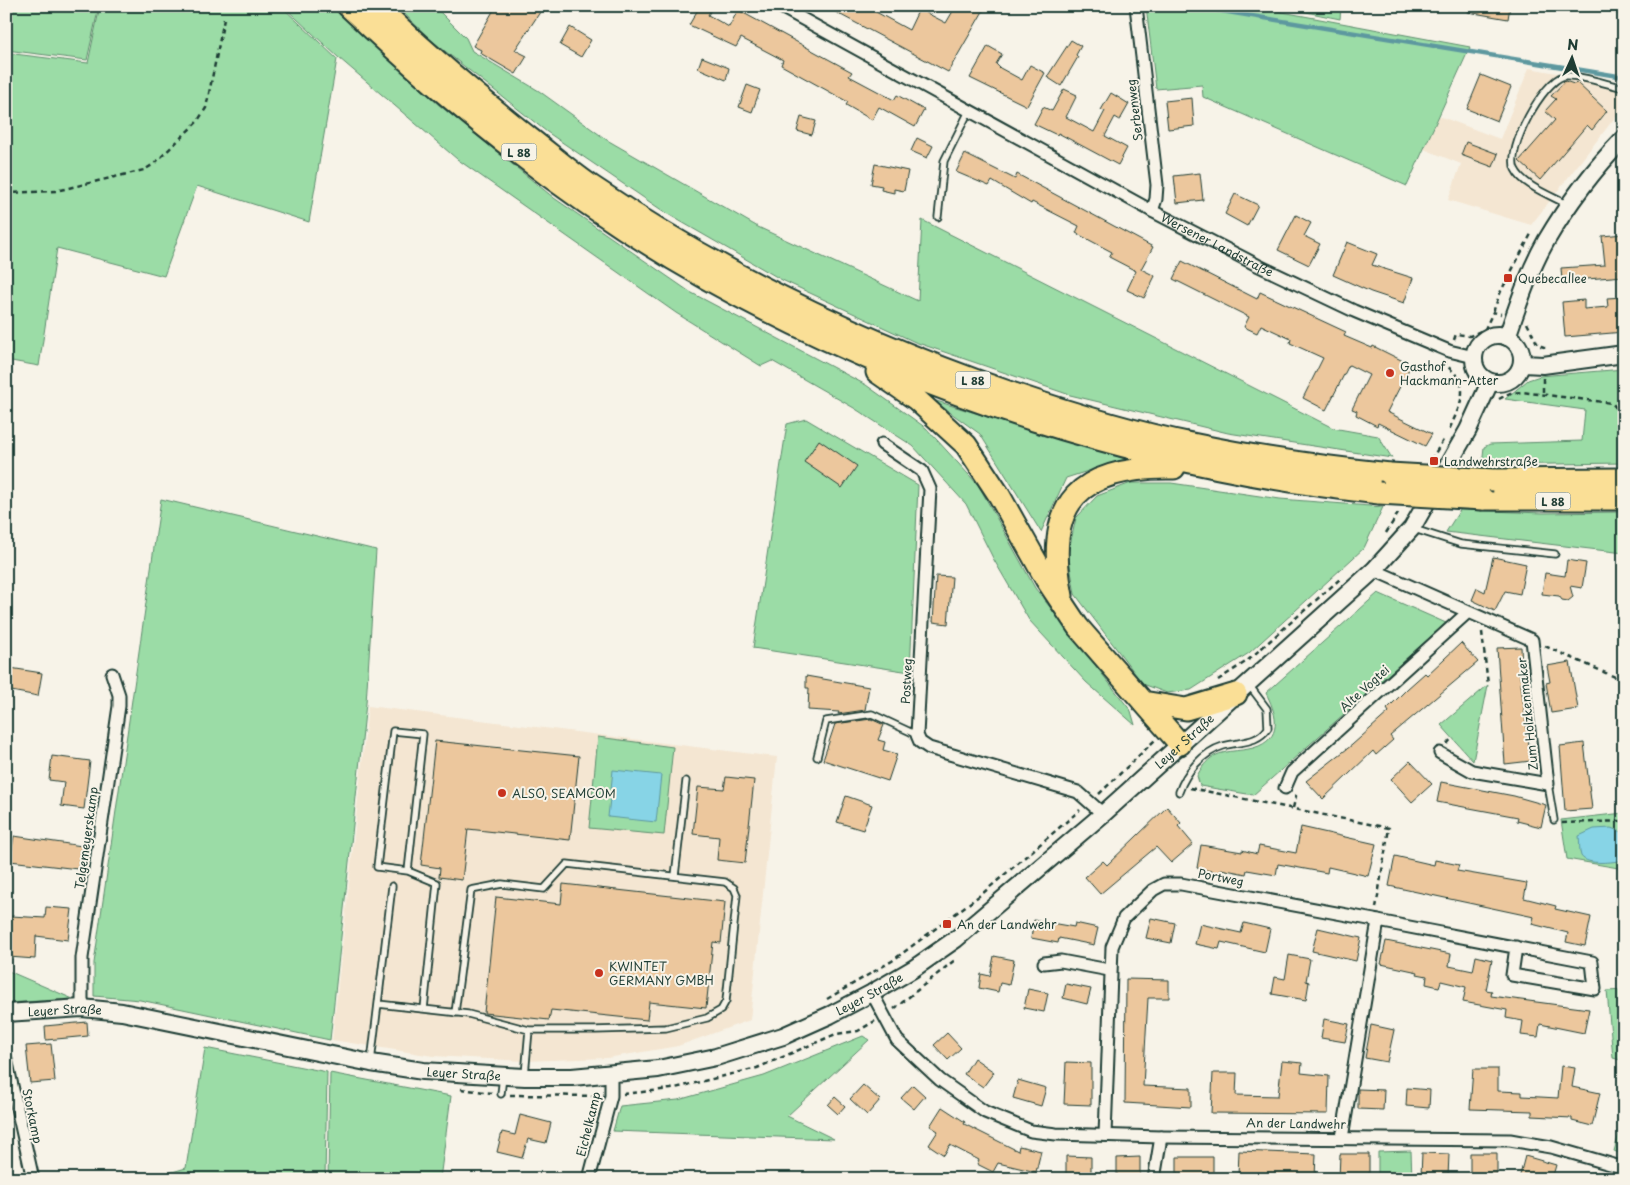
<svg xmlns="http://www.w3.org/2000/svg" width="1630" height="1185" viewBox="0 0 1630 1185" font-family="'Playpen Sans',sans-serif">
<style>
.built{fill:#f4e6d2}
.green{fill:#9bdca6;stroke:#5d8c6d}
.water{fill:#87d4e6;stroke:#5d989f}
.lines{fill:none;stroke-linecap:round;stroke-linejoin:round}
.stream{stroke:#5d989f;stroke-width:4.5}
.building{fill:#ecc79d;stroke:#1f3d34}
.lane-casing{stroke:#1f3d34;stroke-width:9}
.street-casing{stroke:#1f3d34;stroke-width:15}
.secondary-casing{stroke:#1f3d34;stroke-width:20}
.highway-casing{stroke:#1f3d34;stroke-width:25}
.path{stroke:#1f3d34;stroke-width:2.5;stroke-dasharray:5 4;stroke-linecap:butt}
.lane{stroke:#f7f3e8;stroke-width:5.5}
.street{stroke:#f7f3e8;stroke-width:11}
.secondary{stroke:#f7f3e8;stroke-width:16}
.highway{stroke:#fadf96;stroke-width:21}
.highway-bridge-casing{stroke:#1f3d34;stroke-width:25;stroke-linecap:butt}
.highway-bridge{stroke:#fadf96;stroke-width:21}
.poi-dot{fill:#c8321e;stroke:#f7f3e8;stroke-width:2}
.labels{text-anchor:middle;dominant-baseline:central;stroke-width:4;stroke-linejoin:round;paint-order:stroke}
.shield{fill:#f7f3e8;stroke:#60746a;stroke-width:1}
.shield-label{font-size:11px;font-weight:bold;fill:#1f3d34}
.street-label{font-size:12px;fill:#1f3d34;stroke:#f7f3e8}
.poi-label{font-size:12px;fill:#1f3d34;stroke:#f7f3e8;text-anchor:start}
</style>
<rect width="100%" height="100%" fill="#f7f3e8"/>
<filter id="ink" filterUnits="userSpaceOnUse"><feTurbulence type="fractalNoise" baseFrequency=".02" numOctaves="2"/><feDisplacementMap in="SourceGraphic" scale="10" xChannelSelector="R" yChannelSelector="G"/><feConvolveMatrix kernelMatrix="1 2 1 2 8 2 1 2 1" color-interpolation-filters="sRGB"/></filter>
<g filter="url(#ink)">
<path class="built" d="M1529,68L1624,85V106L1531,225L1448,200L1461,164L1424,149L1439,116L1500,139Z
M368,706L777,757L750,1020L678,1046L607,1058L524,1061L433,1056L332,1040Z"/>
<path class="green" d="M6,6H99L87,60L6,50Z
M100,6H281L337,59L309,222L197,186L164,276L57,248L39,366L6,360V53L88,63Z
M283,6H331L439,105L554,198L690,292L866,385L926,428L979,486L1035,588L1131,711L1135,725L1086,682L1029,620L994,560L966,504L913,446L854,408L772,361L761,366L676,313L457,159L339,58Z
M397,6H434L466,38L472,51L539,91L607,140L758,227L918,301L922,220L1333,428L1378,436L1392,458L1228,433L1070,395L915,342L782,280L666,213L547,132L426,36Z
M1146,6H1250L1470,47L1407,186L1203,97L1202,85L1156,89Z
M1277,6H1341L1340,19Z
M1624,369V463L1482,465L1484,447L1490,444L1582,441L1585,410L1505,399L1528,380L1540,376Z
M933,400L1126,459L1066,478L1041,532L980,434Z
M806,419L918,485L910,672L753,648L787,424Z
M1131,483H1171L1280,499L1383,507L1364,548L1249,653L1191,690L1167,693L1143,684L1075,594L1068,554L1076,518L1097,496Z
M161,499L376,550L366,703L330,1040L140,1000L94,996V963Z
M1460,510L1543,513L1624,512V553L1446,532Z
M1378,593L1446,623L1253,795L1200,786L1197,776C1201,768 1206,761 1214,756C1228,749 1245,752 1259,746C1284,735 1275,711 1266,693Z
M1488,685L1473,761L1441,725Z
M598,737L673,747L664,835L589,828Z
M1624,813V869L1567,859L1561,820Z
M6,970L73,999L6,1003Z
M1624,990V1061L1613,1058L1607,991Z
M863,1036L869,1040L787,1116L834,1139L613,1131L620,1106L678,1100L764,1076Z
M205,1048L327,1072L325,1179H148L186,1168Z
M330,1073L451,1096L440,1179H328Z
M1624,1117V1155L1614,1151Z
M1411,1151L1412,1179H1378V1152Z"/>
<path class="water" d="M613,770L661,775L656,822L608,817Z
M1611,828L1624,833V860C1614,862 1587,866 1581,856C1579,851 1580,842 1579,836L1594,829Z"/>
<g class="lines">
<path class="stream" d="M1191,6L1624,77"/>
</g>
<path class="building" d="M496,6H544L515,50L527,56L516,74L480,53L481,50L473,46Z
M700,6H713L708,15L729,27L738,10L852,72L849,76L894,100L897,95L924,110L915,127L879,107L872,120L846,105L848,102L781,65L783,60L741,38L736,47L689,25Z
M824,6H865L909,30L919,9L946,23L956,6H986L948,72Z
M1468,6H1510L1508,19L1468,12Z
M570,27L591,40L581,57L560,45Z
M1071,40L1081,46L1076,55L1078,57L1061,86L1047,77Z
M988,46L1002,54L996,64L1000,68L1022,80L1030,65L1045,73L1027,106L970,78Z
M702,57L729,68L726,80L698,68Z
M1481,75L1511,87L1497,121L1467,109Z
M1565,81L1574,84L1577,83L1607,111L1592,130L1587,125L1540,180L1519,161L1555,120L1545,111L1556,99L1551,96Z
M747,85L760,90L752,112L739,107Z
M1064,89L1077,95L1066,117L1094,132L1105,111L1101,110L1111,93L1129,104L1120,120L1115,117L1105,136L1127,148L1118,165L1058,133L1057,135L1034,124L1043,107L1052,111Z
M1192,98L1194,126L1168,129L1165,101Z
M801,117L816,121L812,135L797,131Z
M917,138L933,146L927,158L911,151Z
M1466,142L1498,154L1493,167L1461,155Z
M965,154L1015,179L1017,174L1153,247L1141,269L1155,276L1144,298L1127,290L1136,271L1109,257L1112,252L1076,233L1079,226L1032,202L1031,204L992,181L989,186L956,172Z
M875,164L908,171L904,191L894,189V193L881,190L882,186L871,184Z
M1200,173L1203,200L1177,203L1174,176Z
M1235,194L1258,205L1247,226L1225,214Z
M1296,215L1311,223L1304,236L1320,244L1309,265L1278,250Z
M1624,234V276L1562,281L1561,268L1605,265L1602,236Z
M1347,242L1377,254L1372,265L1413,278L1404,303L1371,292L1333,275Z
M1182,261L1257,299L1260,292L1346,332L1344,336L1372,348L1373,346L1411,365L1387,412L1432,434L1425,446L1378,423L1377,426L1356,415L1357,411L1352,409L1369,375L1349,365L1326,410L1303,398L1323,358L1290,343L1291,339L1261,325L1257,333L1244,327L1249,317L1173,279Z
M1624,297V332L1565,337L1562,302L1584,300V309L1608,307L1607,298Z
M819,440L857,466L842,488L804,462Z
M1493,557L1526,564L1520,594L1505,591L1495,611L1472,600L1477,588L1485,592Z
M1567,560L1586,563L1582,588L1570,586L1573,597L1568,601L1562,600L1559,596L1542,594L1545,573L1565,576Z
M936,576L952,577L948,624L933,622Z
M1461,643L1478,662L1390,736L1393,740L1376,755L1373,751L1323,799L1306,781L1352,745L1389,712L1387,709L1407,689L1425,673L1427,675Z
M1521,647L1522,669H1519L1531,761L1505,764L1497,648Z
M1570,662L1578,709L1551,713L1546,683L1550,682L1547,666Z
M10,668L42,673L38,696L6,690Z
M806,676L869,687L865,710L838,714L839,712L808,710L809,688H806Z
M871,719L884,725L878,740L885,742L883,750L897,754L888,781L823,760L835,724Z
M435,741L579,756L570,840L468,829L462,880L439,877L440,868L421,865Z
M1584,743L1592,809L1565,811L1560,746Z
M52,756L90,761L84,809L61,806L64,782L49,780Z
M1410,761L1432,784L1412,802L1391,779Z
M726,777L754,780L745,863L717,860L719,837L693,834L698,787L724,789Z
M1441,782L1514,796L1546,805L1541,827L1517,821L1518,817L1437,802Z
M846,796L872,805L863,830L837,822Z
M1167,807L1181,823L1178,826L1193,844L1171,863L1156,847L1100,894L1085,877L1103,861L1107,865Z
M1301,827L1376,844L1368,876L1328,867L1327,873L1278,864L1276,875L1247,870L1246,874L1221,869L1220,873L1197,868L1201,845L1242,852V850L1257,854L1259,846L1296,853Z
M14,836L82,846L78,869L10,861Z
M1395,856L1434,865L1435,860L1459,865L1457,871L1527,883L1524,898L1556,906L1555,909L1591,917L1585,946L1566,942L1568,933L1532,924L1534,917L1389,886Z
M563,884L725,902L721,943L713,942L706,1008L649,1002L647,1020L551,1010L549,1020L484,1013L496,897L561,904Z
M46,907L72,909L68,940L36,936L35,959L9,957L11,916L45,918Z
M1151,918L1175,923L1171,943L1146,938Z
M1034,920L1074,927L1075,923L1098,928L1094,945L1059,938L1058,943L1031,938Z
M1244,923L1270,929L1265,952L1221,942L1219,949L1195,944L1200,924L1241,933Z
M1318,928L1361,938L1356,961L1312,951Z
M1386,941L1451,954L1449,966L1473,971L1476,956L1492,960L1486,990L1492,991L1491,996L1589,1009L1584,1033L1540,1024L1538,1037L1521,1035L1523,1021L1506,1018L1507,1010L1463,1002L1466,987L1441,981L1439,987L1426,984L1427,976L1417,974L1418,972L1381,964Z
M1289,955L1310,959L1306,981L1309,982L1306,1000L1272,994L1275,977L1285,979Z
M994,956L1014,960L1009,985L1000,983L998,992L979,988L981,974L990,976Z
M1126,979L1169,980V998H1148L1143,1086L1191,1088V1107L1125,1103Z
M1066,984L1091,989L1087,1004L1063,998Z
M1028,989L1048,993L1044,1012L1024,1008Z
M1324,1019L1349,1024L1345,1042L1321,1038Z
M87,1022L88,1036L46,1040L45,1026Z
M1371,1025L1394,1030L1387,1062L1365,1058Z
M947,1033L961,1048L948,1060L934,1045Z
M51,1044L55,1081L30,1083L26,1046Z
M974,1058L994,1072L983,1087L964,1074Z
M1282,1061L1302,1063L1301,1073L1329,1076L1328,1114L1211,1113L1213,1073H1237L1236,1095L1278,1096Z
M1066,1062L1091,1063V1105L1064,1104Z
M1561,1066L1575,1068L1572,1087L1600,1093L1592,1126L1572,1121V1118L1532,1116V1111L1470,1109L1473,1069H1498V1091L1522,1092V1096L1558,1098Z
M1018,1080L1046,1088L1041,1106L1013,1098Z
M863,1085L880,1100L867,1115L850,1099Z
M913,1085L925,1096L914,1109L901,1098Z
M1407,1088L1430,1090L1429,1108L1406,1106Z
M1358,1089L1384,1090L1383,1110L1358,1109Z
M835,1097L845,1106L838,1114L828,1105Z
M942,1107L965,1122L964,1124L1018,1151L1019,1146L1041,1151L1036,1172L998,1163L993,1172L977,1164L979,1160L950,1145L944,1155L929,1145L938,1131L930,1126Z
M520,1115L551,1123L546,1143L528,1139L522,1158L497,1152L502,1132L515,1135Z
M1239,1151L1316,1154L1315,1177L1238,1176Z
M1422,1153L1449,1154L1448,1177L1421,1176Z
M1470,1153H1497V1174H1470Z
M1340,1154H1369V1179H1339Z
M1066,1156L1091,1157V1175H1077V1179H1066Z
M1525,1156L1556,1165L1552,1179H1519Z
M1140,1157V1179L1117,1178V1158Z
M1177,1157H1213V1178H1177Z"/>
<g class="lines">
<g class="lane-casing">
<path id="lane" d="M1568,205C1552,196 1523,186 1515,169C1506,149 1543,81 1564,76C1577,74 1609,85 1624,88
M938,217L944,161L969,111
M1414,529L1461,544L1555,554
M817,757L826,721L872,714L917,735
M1548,784L1554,820
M1179,792C1186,772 1203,752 1223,746C1241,741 1257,744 1268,728L1267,709L1249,685
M408,871L423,734L393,731L377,867L408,871L437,883L424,1009
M675,876L686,781
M378,1004L468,1014L529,1030H595L666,1028L707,1018L721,1010L726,1001L737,895L734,888L725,882L567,864L544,889L502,884L471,890L455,1013
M371,1062L392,886
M525,1075L529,1030
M501,1094L503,1076"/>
</g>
<g class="street-casing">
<g id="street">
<path id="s1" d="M779,6L1152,211L1257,265L1354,311L1449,351L1474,357"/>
<path d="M1136,6L1157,185L1156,199L1152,211"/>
<path d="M1616,6L1624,8"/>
<path d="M882,444L922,471L930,489L917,735L920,742L929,748L1078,792L1103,814"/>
<path d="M1374,570L1532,640L1548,784L1472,771L1440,753"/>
<path d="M1285,788L1292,772L1467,613"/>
<path d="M1044,963L1061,961L1109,970"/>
<path d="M872,993L897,1040L940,1080L985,1112L1031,1131L1056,1134L1161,1137L1510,1140L1551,1147L1624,1168"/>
<path d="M82,1008V958L119,706V695L112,674"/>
<path d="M6,1059L33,1179"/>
<path d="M1105,1135L1112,947L1124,918L1153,890L1164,884H1181L1374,920L1378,921L1592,962L1595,989L1512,975L1516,947"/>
<path d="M1342,1138L1378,921"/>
<path d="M589,1179L611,1096V1074"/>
<path d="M1154,1179L1161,1137"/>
</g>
</g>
<g class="secondary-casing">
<g id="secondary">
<circle cx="1498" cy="359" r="24"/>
<path d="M1507,337C1518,305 1529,271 1546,241C1567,205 1595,168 1624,138"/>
<path d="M1523,364L1543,365L1624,354"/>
<path id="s2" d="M6,1013L82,1008L122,1012L371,1063L423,1071L525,1077H572L658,1069L716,1057L783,1036L830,1015L872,993L913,969L956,939L1103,814L1374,570L1412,528L1468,430L1490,382"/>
</g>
</g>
<g class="highway-casing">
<path id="highway" d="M348,6C456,109 575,205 706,278C913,394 1143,467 1379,493
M377,6C425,53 476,95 528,137C549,153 569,171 591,186C721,274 863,342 1011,393C1070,413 1131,432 1192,444C1258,458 1324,467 1390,474
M877,372L916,399L966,445L999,495L1046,579L1078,627L1180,744
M1494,480L1624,479
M1483,499H1624
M1062,596C1043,501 1080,466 1174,468
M1143,702L1186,709L1236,694"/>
</g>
<path class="path" d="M1618,125L1624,118
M6,193L56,191L144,170L154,164L197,122L206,108L224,19
M1493,312L1501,291L1531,234
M1527,323L1538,345L1544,347V350
M1454,340L1456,334L1470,336L1485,329L1493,312L1501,314
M1445,361L1444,364C1473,384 1461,403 1449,430
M1543,378V394
M1499,399L1510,393L1522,392L1612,403L1624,417
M1431,460L1445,437
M1386,533L1399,512
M1482,632L1488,685
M1545,646L1624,681
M1218,680L1247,661L1340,579
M1447,744L1452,738
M1190,788L1389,828L1376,908
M1099,794L1155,740
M1293,808L1296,796L1294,795
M1562,823L1624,821
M827,999L892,961L983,893L1080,810
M894,1009L956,959
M461,1089L492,1093
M623,1094L671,1089L757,1068L836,1034L858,1031L875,1021
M510,1095L600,1096"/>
<use href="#lane" class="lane"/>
<use href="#street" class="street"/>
<use href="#secondary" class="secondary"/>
<use href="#highway" class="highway"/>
<g class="highway-bridge-casing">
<path id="highway-bridge" d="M1390,474L1494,480
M1379,493L1483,499"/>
</g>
<use href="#highway-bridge" class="highway-bridge"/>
</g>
</g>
<g class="poi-dot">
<rect x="1503" y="273" width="10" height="10" rx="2.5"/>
<circle cx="1390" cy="373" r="5"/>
<rect x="1429" y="456" width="10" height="10" rx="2.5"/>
<circle cx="502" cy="793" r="5"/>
<rect x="942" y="919" width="10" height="10" rx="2.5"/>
<circle cx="599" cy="973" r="5"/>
</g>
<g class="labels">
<g class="shield">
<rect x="501.5" y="143.5" width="35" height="17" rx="4"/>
<rect x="955.5" y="371.5" width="35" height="17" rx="4"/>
<rect x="1535.5" y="492.5" width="35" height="17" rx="4"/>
</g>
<g class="shield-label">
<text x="519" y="152">L 88</text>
<text x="973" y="380">L 88</text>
<text x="1553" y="501">L 88</text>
</g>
<g class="street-label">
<text transform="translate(1134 110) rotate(-97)">Serbenweg</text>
<text stroke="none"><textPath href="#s1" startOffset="499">Wersener Landstraße</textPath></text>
<text transform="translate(906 681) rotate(-87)">Postweg</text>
<text transform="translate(1364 688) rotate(-42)">Alte Vogtei</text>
<text transform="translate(1527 714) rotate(-96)">Zum Holzkenmaker</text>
<text stroke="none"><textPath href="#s2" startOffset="1289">Leyer Straße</textPath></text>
<text transform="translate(86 838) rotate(-82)">Telgemeyerskamp</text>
<text transform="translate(1221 877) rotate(11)">Portweg</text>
<text stroke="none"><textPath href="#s2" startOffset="884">Leyer Straße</textPath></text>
<text stroke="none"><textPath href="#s2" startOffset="59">Leyer Straße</textPath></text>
<text stroke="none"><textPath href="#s2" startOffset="464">Leyer Straße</textPath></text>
<text transform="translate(33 1116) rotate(78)">Storkamp</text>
<text transform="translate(1296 1123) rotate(1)">An der Landwehr</text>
<text transform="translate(588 1124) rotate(-76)">Eichelkamp</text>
</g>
<g class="poi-label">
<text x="1518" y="278">Quebecallee</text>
<text x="1400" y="366">Gasthof<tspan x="1400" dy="14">Hackmann-Atter</tspan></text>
<text x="1444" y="461">Landwehrstraße</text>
<text x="512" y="793">ALSO, SEAMCOM</text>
<text x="957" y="924">An der Landwehr</text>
<text x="609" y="966">KWINTET<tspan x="609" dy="14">GERMANY GMBH</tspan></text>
</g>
</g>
<rect width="1630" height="1185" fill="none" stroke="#f7f3e8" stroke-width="25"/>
<rect x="12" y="12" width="1605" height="1160" fill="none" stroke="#1f3d34" stroke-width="2" filter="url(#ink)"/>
<g transform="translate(1572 58) rotate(3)" stroke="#f7f3e8" stroke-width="4" paint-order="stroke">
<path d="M0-4L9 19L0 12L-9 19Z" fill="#1f3d34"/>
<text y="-8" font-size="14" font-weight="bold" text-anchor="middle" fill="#1f3d34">N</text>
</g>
</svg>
